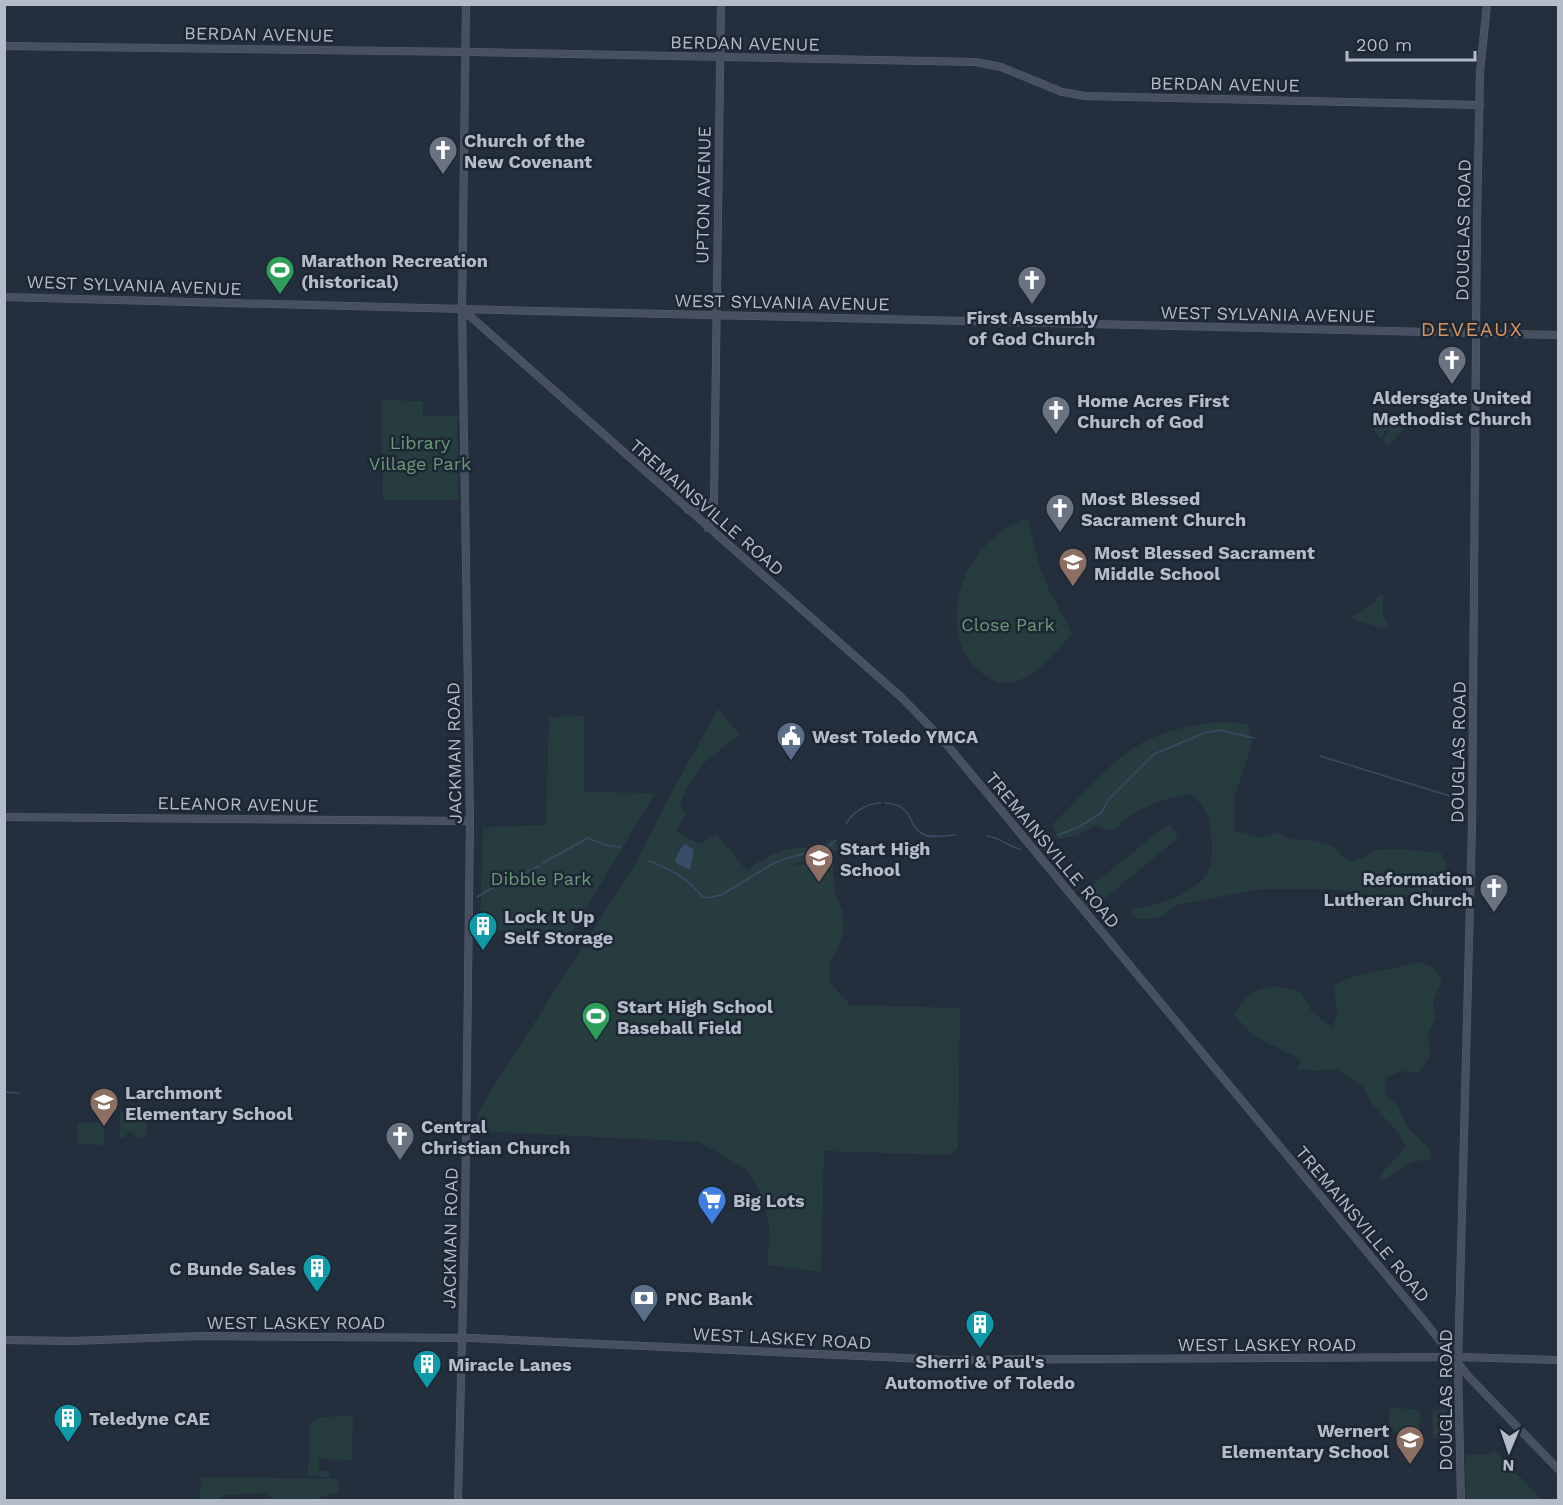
<svg xmlns="http://www.w3.org/2000/svg" width="1563" height="1505" viewBox="0 0 1563 1505" font-family="'Work Sans',sans-serif">
<style>
.green{fill:#263c3f}
.water{fill:#394c67}
.lines{fill:none;stroke-linecap:round;stroke-linejoin:round}
.stream{stroke:#394c67;stroke-width:1.5}
.secondary-casing{stroke:#565f6c;stroke-width:8}
.secondary{stroke:#465061;stroke-width:7}
.labels{text-anchor:middle;dominant-baseline:central;stroke-width:5;stroke-linejoin:round;paint-order:stroke}
.street-label{font-size:18px;fill:#b4bcc9;stroke:#1d2633}
.poi-label{font-size:18px;font-weight:bold;fill:#b4bcc9;stroke:#1d2633;text-anchor:start}
.park-label{font-size:18px;fill:#6b9a76;stroke:#1d2633}
.neighbourhood-label{font-size:20px;letter-spacing:1.5px;fill:#d59563;stroke:#1d2633}
</style>
<rect width="100%" height="100%" fill="#242f3e"/>
<path class="green" d="M381,400L423,401V416H459L457,422L458,495L460,500H383Z
M1371,422L1401,424L1400,426L1403,429L1387,448L1382,440L1389,429L1386,430L1381,439L1369,424Z
M1024,519L1028,521L1039,565L1048,588L1072,633C1060,649 1036,675 1017,681C1005,686 993,682 983,674C968,663 959,647 957,628C952,580 980,538 1024,519Z
M1381,594L1383,595V614L1389,630L1349,618L1371,605Z
M718,709L740,735C730,743 719,750 709,758C700,766 681,795 680,807L686,813L676,831L699,844L716,833L747,871C759,860 779,849 795,848C810,847 820,847 833,839L839,849L821,859L797,863L787,867L832,860L836,896L842,910L844,931L836,952L830,960V982L850,1005L960,1008L958,1149L950,1155L824,1151L821,1272L768,1265L769,1223L760,1193L747,1170L699,1142L476,1131L477,1113L635,864L669,797Z
M584,716V792L655,793L571,933L480,930L483,827L546,825L549,717Z
M1226,722L1248,724L1252,744L1234,798L1235,831L1260,838L1278,833L1291,839L1310,840L1333,846L1343,856L1352,861L1367,856L1375,850L1398,849L1441,853L1445,861L1447,880L1432,885L1433,893L1426,897L1412,895L1377,896L1330,889H1260L1177,905L1163,916L1150,919H1139L1131,915L1132,909C1155,907 1198,893 1209,870C1213,860 1212,843 1211,833C1209,814 1205,804 1189,794C1169,798 1149,804 1131,815C1121,821 1121,827 1109,831L1095,825L1077,836L1058,839L1052,825C1075,803 1104,769 1129,751C1157,731 1193,724 1226,722Z
M1167,825L1171,826L1178,838L1092,909H1088L1078,898L1080,895Z
M1418,962L1434,968L1442,979L1433,1002L1436,1018L1428,1035L1430,1056L1418,1073L1401,1071L1386,1077L1385,1094L1398,1106L1408,1128L1430,1149L1431,1156L1430,1159L1412,1162L1390,1177L1379,1181C1385,1165 1396,1160 1406,1146L1398,1133L1371,1102L1364,1088L1337,1069L1315,1071L1298,1069L1300,1059L1252,1035L1234,1014C1254,984 1267,983 1301,992L1312,1012L1332,1027L1337,1017L1334,985C1361,971 1389,971 1418,962Z
M120,1113L148,1114L146,1136L137,1138L132,1132H128L125,1137L120,1138Z
M77,1123H105L104,1145L77,1144Z
M1389,1408L1415,1409L1420,1413L1419,1437L1399,1436L1389,1428Z
M1446,1409L1448,1438H1433L1432,1410Z
M353,1416L352,1460L319,1459V1471H329V1477L307,1475L310,1450L309,1426L317,1417Z
M1491,1452H1496L1542,1500H1466V1455L1490,1454Z
M201,1477L339,1479V1492L311,1500H274L266,1493L223,1495L221,1500H200Z"/>
<path class="water" d="M686,844L694,850L690,870L675,862C675,857 681,846 686,844Z"/>
<g class="lines">
<path class="stream" d="M1320,756L1463,800
M885,803C915,804 906,826 923,834C931,839 946,835 956,835
M846,824C852,812 868,803 881,803
M1058,835L1079,827L1101,813L1109,799L1154,754L1204,733L1220,730L1254,738
M987,836C1000,837 1008,847 1020,849
M649,861C669,868 689,880 702,896L706,898L721,895L774,863L791,857L827,848L836,840
M543,863L588,838L605,845L620,847
M477,897L504,881L516,878L539,866
M4,1092L19,1093"/>
<g class="secondary-casing">
<path id="secondary" d="M4,46L471,52L975,62L1001,67L1062,92L1085,96L1480,105
M4,297L536,311L1558,335
M462,309L901,697L943,740L1421,1317L1469,1377L1558,1469
M688,510L704,509L714,500
M708,528L714,510V500L721,4
M4,817L470,821
M4,1340L73,1341L201,1336L472,1338L947,1360L1459,1357L1558,1360
M458,1500L465,1221L470,821L462,309L466,4
M1461,1500L1458,1365L1472,827L1477,220L1480,72L1487,4"/>
</g>
<use href="#secondary" class="secondary"/>
</g>
<defs>
<g id="church-pin" transform="scale(1.5)"><path d="M0 17L-7.5 6A9.5 9.5 0 1 1 7.5 6Z" fill="#6b7280" stroke="#1d2633"/><path d="M-1.2-6h2.4v3.5h3.3v2.4h-3.3V6h-2.4V-.1h-3.3v-2.4h3.3Z" fill="#fff"/></g>
<g id="stadium-pin" transform="scale(1.5)"><path d="M0 17L-7.5 6A9.5 9.5 0 1 1 7.5 6Z" fill="#2e9e5b" stroke="#1d2633"/><path d="M0-5a6.5 5 0 1 0 0 10a6.5 5 0 1 0 0-10ZM-3.5-1.8h7v3.6h-7Z" fill="#fff"/></g>
<g id="school-pin" transform="scale(1.5)"><path d="M0 17L-7.5 6A9.5 9.5 0 1 1 7.5 6Z" fill="#8d6e63" stroke="#1d2633"/><path d="M0-5L7-2L0 1L-7-2ZM-4 1L0 2.5L4 1V4Q0 6-4 4Z" fill="#fff"/></g>
<g id="civic-pin" transform="scale(1.5)"><path d="M0 17L-7.5 6A9.5 9.5 0 1 1 7.5 6Z" fill="#5c6f8a" stroke="#1d2633"/><path d="M-.6-6.5H3V-4.5H.6V-3L4-1V1h2V6H-6V1h2V-1L-.6-3ZM-1.2 2.5V6h2.4V2.5Z" fill="#fff"/></g>
<g id="building-pin" transform="scale(1.5)"><path d="M0 17L-7.5 6A9.5 9.5 0 1 1 7.5 6Z" fill="#0f9aa8" stroke="#1d2633"/><path d="M-4-6H4V6H1V3H-1V6H-4ZM-2.5-4.3h1.7v1.8h-1.7ZM.8-4.3h1.7v1.8H.8ZM-2.5-1h1.7V.8h-1.7ZM.8-1h1.7V.8H.8Z" fill="#fff"/></g>
<g id="supermarket-pin" transform="scale(1.5)"><path d="M0 17L-7.5 6A9.5 9.5 0 1 1 7.5 6Z" fill="#3f7fe0" stroke="#1d2633"/><path d="M-6-5.5h2.5l.6 2H6L4.5 2H-2.5L-4.4-4H-6ZM-1.5 3.2a1.3 1.3 0 1 0 .1 0ZM3 3.2a1.3 1.3 0 1 0 .1 0Z" fill="#fff"/></g>
<g id="bank-pin" transform="scale(1.5)"><path d="M0 17L-7.5 6A9.5 9.5 0 1 1 7.5 6Z" fill="#5c6f8a" stroke="#1d2633"/><path d="M-6-4H6V4H-6ZM0-2.3a2.3 2.3 0 1 0 0 4.6a2.3 2.3 0 1 0 0-4.6Z" fill="#fff"/></g>
</defs>
<g fill-rule="evenodd">
<use href="#church-pin" x="443" y="150"/>
<use href="#stadium-pin" x="280" y="270"/>
<use href="#church-pin" x="1032" y="280"/>
<use href="#church-pin" x="1452" y="360"/>
<use href="#church-pin" x="1056" y="410"/>
<use href="#church-pin" x="1060" y="508"/>
<use href="#school-pin" x="1073" y="562"/>
<use href="#civic-pin" x="791" y="736"/>
<use href="#school-pin" x="819" y="858"/>
<use href="#church-pin" x="1494" y="888"/>
<use href="#building-pin" x="483" y="926"/>
<use href="#stadium-pin" x="596" y="1016"/>
<use href="#school-pin" x="104" y="1102"/>
<use href="#church-pin" x="400" y="1136"/>
<use href="#supermarket-pin" x="712" y="1200"/>
<use href="#building-pin" x="317" y="1268"/>
<use href="#bank-pin" x="644" y="1298"/>
<use href="#building-pin" x="980" y="1324"/>
<use href="#building-pin" x="427" y="1364"/>
<use href="#building-pin" x="68" y="1418"/>
<use href="#school-pin" x="1410" y="1440"/>
</g>
<g class="labels">
<g class="street-label">
<text transform="translate(259 34) rotate(1)">BERDAN AVENUE</text>
<text transform="translate(745 43) rotate(1)">BERDAN AVENUE</text>
<text transform="translate(1225 84) rotate(1)">BERDAN AVENUE</text>
<text transform="translate(703 195) rotate(-89)">UPTON AVENUE</text>
<text transform="translate(1463 230) rotate(-89)">DOUGLAS ROAD</text>
<text transform="translate(134 285) rotate(2)">WEST SYLVANIA AVENUE</text>
<text transform="translate(782 302) rotate(1)">WEST SYLVANIA AVENUE</text>
<text transform="translate(1268 314) rotate(1)">WEST SYLVANIA AVENUE</text>
<text transform="translate(707 507) rotate(41)">TREMAINSVILLE ROAD</text>
<text transform="translate(1458 752) rotate(-89)">DOUGLAS ROAD</text>
<text transform="translate(454 753) rotate(-91)">JACKMAN ROAD</text>
<text transform="translate(238 804) rotate(1)">ELEANOR AVENUE</text>
<text transform="translate(1053 850) rotate(50)">TREMAINSVILLE ROAD</text>
<text transform="translate(1363 1224) rotate(50)">TREMAINSVILLE ROAD</text>
<text transform="translate(450 1238) rotate(-89)">JACKMAN ROAD</text>
<text x="296" y="1322">WEST LASKEY ROAD</text>
<text transform="translate(782 1338) rotate(3)">WEST LASKEY ROAD</text>
<text x="1267" y="1344">WEST LASKEY ROAD</text>
<text transform="translate(1445 1400) rotate(-90)">DOUGLAS ROAD</text>
</g>
<g class="poi-label">
<text x="464" y="140">Church of the<tspan x="464" dy="21">New Covenant</tspan></text>
<text x="301" y="260">Marathon Recreation<tspan x="301" dy="21">(historical)</tspan></text>
<text x="1032" y="317" text-anchor="middle">First Assembly<tspan x="1032" dy="21">of God Church</tspan></text>
<text x="1452" y="397" text-anchor="middle">Aldersgate United<tspan x="1452" dy="21">Methodist Church</tspan></text>
<text x="1077" y="400">Home Acres First<tspan x="1077" dy="21">Church of God</tspan></text>
<text x="1081" y="498">Most Blessed<tspan x="1081" dy="21">Sacrament Church</tspan></text>
<text x="1094" y="552">Most Blessed Sacrament<tspan x="1094" dy="21">Middle School</tspan></text>
<text x="812" y="736">West Toledo YMCA</text>
<text x="840" y="848">Start High<tspan x="840" dy="21">School</tspan></text>
<text x="1473" y="878" text-anchor="end">Reformation<tspan x="1473" dy="21">Lutheran Church</tspan></text>
<text x="504" y="916">Lock It Up<tspan x="504" dy="21">Self Storage</tspan></text>
<text x="617" y="1006">Start High School<tspan x="617" dy="21">Baseball Field</tspan></text>
<text x="125" y="1092">Larchmont<tspan x="125" dy="21">Elementary School</tspan></text>
<text x="421" y="1126">Central<tspan x="421" dy="21">Christian Church</tspan></text>
<text x="733" y="1200">Big Lots</text>
<text x="296" y="1268" text-anchor="end">C Bunde Sales</text>
<text x="665" y="1298">PNC Bank</text>
<text x="980" y="1361" text-anchor="middle">Sherri &amp; Paul's<tspan x="980" dy="21">Automotive of Toledo</tspan></text>
<text x="448" y="1364">Miracle Lanes</text>
<text x="89" y="1418">Teledyne CAE</text>
<text x="1389" y="1430" text-anchor="end">Wernert<tspan x="1389" dy="21">Elementary School</tspan></text>
</g>
<g class="park-label">
<text x="420" y="442">Library<tspan x="420" dy="21">Village Park</tspan></text>
<text x="1008" y="624">Close Park</text>
<text x="541" y="878">Dibble Park</text>
</g>
<g class="neighbourhood-label">
<text x="1472" y="329">DEVEAUX</text>
</g>
</g>
<rect width="1563" height="1505" fill="none" stroke="#b4bcc9" stroke-width="12"/>
<g transform="translate(1509 1451) rotate(182)" stroke="#1d2633" stroke-width="4.5" paint-order="stroke">
<path d="M0-4.5L10 22L0 15L-10 22Z" fill="#b4bcc9"/>
<text y="-9" font-size="16" font-weight="bold" text-anchor="middle" fill="#b4bcc9">N</text>
</g>
<path d="M1347 51v9h128v-9" fill="none" stroke="#b4bcc9" stroke-width="3"/>
<text x="1356" y="51" font-size="18" fill="#b4bcc9" stroke="#1d2633" stroke-width="4.5" paint-order="stroke">200 m</text>
</svg>
